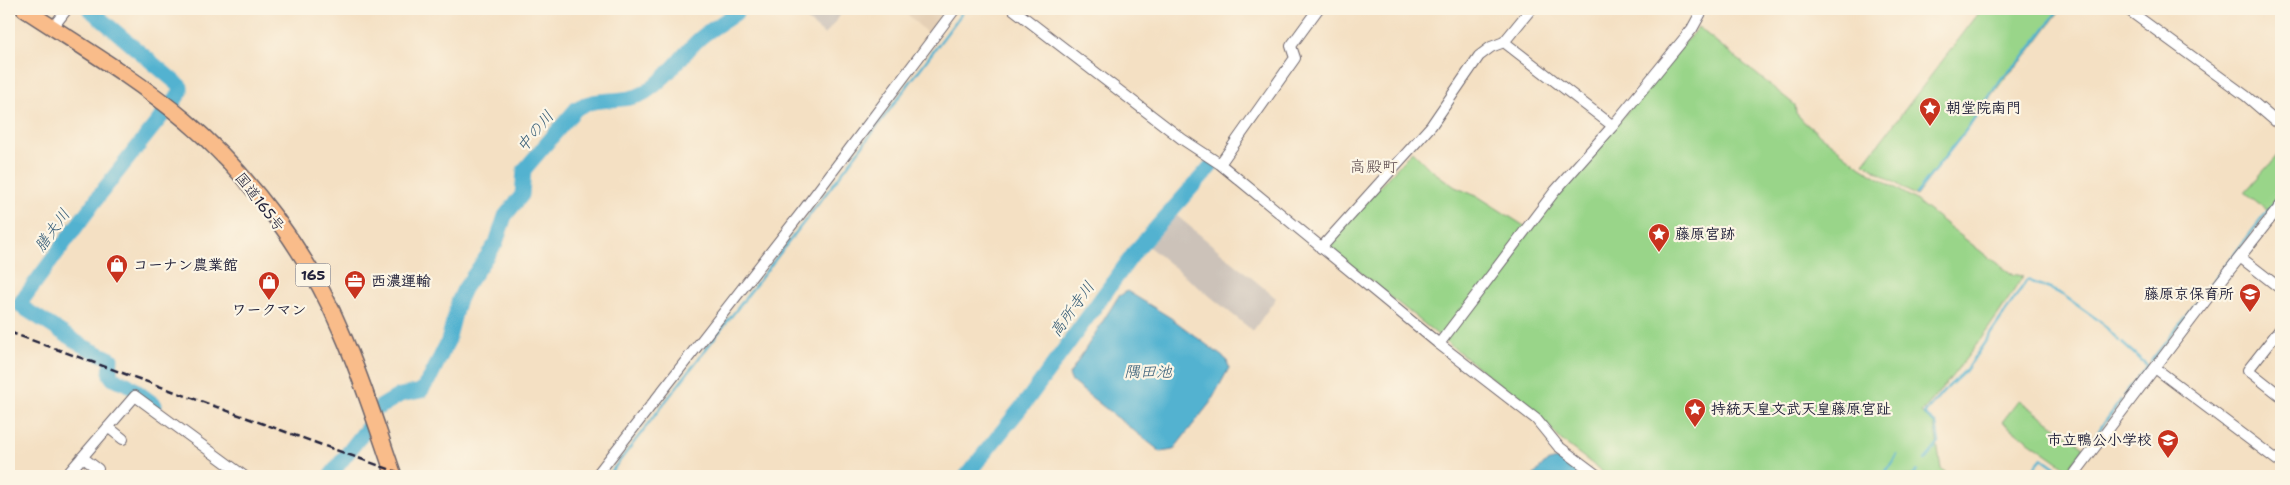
<svg xmlns="http://www.w3.org/2000/svg" width="2290" height="485" viewBox="0 0 2290 485" font-family="'Shantell Sans','Klee One',sans-serif">
<style>
.built{fill:#e5d0b6}
.industrial{fill:#ccc2b9}
.green{fill:#99d589;stroke:#5e7c62}
.water{fill:#52b2d0;stroke:#3a6a86}
.lines{fill:none;stroke-linecap:round;stroke-linejoin:round}
.stream{stroke:#52b2d0;stroke-width:2.5}
.river{stroke:#52b2d0;stroke-width:15}
.minor-casing{stroke:#6c646b;stroke-width:12}
.highway-casing{stroke:#6c646b;stroke-width:18}
.minor{stroke:#fff;stroke-width:10}
.highway{stroke:#f9bc8a;stroke-width:15}
.rail{stroke:#22223b;stroke-width:2.5;stroke-dasharray:8 4;stroke-linecap:butt}
.labels{text-anchor:middle;dominant-baseline:central;stroke-width:4.5;stroke-linejoin:round;paint-order:stroke}
.shield{fill:#fcf5e5;stroke:#63616e;stroke-width:1}
.shield-label{font-size:14px;font-weight:bold;fill:#22223b}
.poi-label{font-size:15px;font-weight:bold;fill:#22223b;stroke:#fcf5e5;text-anchor:start}
.street-label{font-size:15px;fill:#22223b;stroke:#fcf5e5}
.water-label{font-size:16px;font-style:italic;fill:#355c77;stroke:#fcf5e5}
.neighbourhood-label{font-size:16px;fill:#604e51;stroke:#fcf5e5}
</style>
<rect width="100%" height="100%" fill="#fcf5e5"/>
<filter id="ink" filterUnits="userSpaceOnUse"><feTurbulence type="fractalNoise" baseFrequency=".02" numOctaves="2"/><feDisplacementMap in="SourceGraphic" scale="10" xChannelSelector="R" yChannelSelector="G"/><feConvolveMatrix kernelMatrix="1 2 1 2 8 2 1 2 1" color-interpolation-filters="sRGB"/></filter>
<filter id="wash" filterUnits="userSpaceOnUse"><feTurbulence type="fractalNoise" baseFrequency=".0096" numOctaves="4" result="noise"/><feDisplacementMap in="SourceGraphic" scale="20" xChannelSelector="R" yChannelSelector="G"/><feGaussianBlur stdDeviation="1.12" result="paint"/><feColorMatrix in="noise" values="0 0 0 0 0 0 0 0 0 0 0 0 0 0 0 0 0 1.4 0 .05"/><feComposite in="paint" operator="in"/></filter>
<g filter="url(#wash)">
<rect width="100%" height="100%" fill="#f4e0c3"/>
<path class="built" d="M902,9H949L929,35Z"/>
<path class="industrial" d="M793,9H845L825,35Z
M1176,215L1276,298L1253,331L1149,247Z"/>
<path class="green" d="M1982,9L1994,14L1998,9H2061L2023,60L2005,78L1916,196L1864,163Z
M1698,27L1795,105L1796,113L1805,123L1861,167L1914,199L1988,257L2012,274L2023,276C1993,325 1959,370 1921,413L1934,423L1941,469L1951,476H1608L1561,440L1541,418L1330,248L1329,243L1412,151L1430,169L1455,187L1479,197L1529,229Z
M2281,151V192L2267,210L2245,192Z
M2019,400L2084,447L2068,469L2002,422Z"/>
<path class="water" d="M1127,291L1171,318L1227,360L1229,368L1210,403L1173,450L1161,452L1072,382L1069,375L1118,297Z
M1557,459L1582,476H1533L1546,462Z"/>
<g class="lines">
<path class="stream" d="M1916,194L1967,129L2002,78L2023,58L2059,9
M2122,343L2147,365
M2151,361L2281,194
M1947,388L1966,370L2027,280L2060,293L2101,322L2119,341
M2124,395L2147,365
M1925,460L1939,443L1936,424L1924,414L1945,390
M2070,470L2121,400
M608,476L845,169L965,9
M1883,476L1897,455
M1913,476L1917,471
M1951,476L1954,472L1959,476
M2027,476L2042,458L2066,475"/>
<path class="river" d="M89,9L181,87V92L104,189L21,302L22,307L83,346L111,359L110,375L113,379L127,384L155,405
M380,407L400,395L421,391L430,378L448,341L458,302L464,289L496,243L505,216L522,195L524,170L576,109C596,95 624,105 646,92C666,79 679,59 695,43C706,31 723,23 736,13L738,9
M330,476L367,428
M966,476L1028,399L1137,249L1210,167"/>
</g>
</g>
<g filter="url(#ink)">
<g class="lines">
<g class="minor-casing">
<path id="minor" d="M1013,9L1182,139L1220,164L1439,344L1536,419L1558,446L1598,476
M2127,9L2246,96L2281,126
M53,27L67,9
M1504,42L1613,126
M1220,164L1295,58L1291,46L1318,9
M1321,248L1431,126L1479,56L1491,47L1504,42L1531,9
M2240,257L2281,289
M2281,328L2248,370L2281,396
M1439,344L1555,191L1611,128L1692,29L1703,9
M2155,368L2281,463
M108,427L123,439
M82,457L98,469
M66,476L135,396L244,476
M596,476L805,208L955,9
M2073,476L2210,295L2281,205"/>
</g>
<g class="highway-casing">
<path id="highway" d="M24,9C79,45 135,78 185,120C249,174 309,254 341,331C362,378 377,427 394,476"/>
</g>
<use href="#minor" class="minor"/>
<use href="#highway" class="highway"/>
<path class="rail" d="M9,332L408,476"/>
</g>
</g>
<defs>
<g id="sight-pin" transform="scale(1.125)"><path d="M0 17L-7.5 6A9.5 9.5 0 1 1 7.5 6Z" fill="#c8321e" stroke="#fcf5e5"/><path d="M0-6L1.8-2.2L6-1.7L2.9 1.2L3.7 5.4L0 3.3L-3.7 5.4L-2.9 1.2L-6-1.7L-1.8-2.2Z" fill="#fff"/></g>
<g id="shop-pin" transform="scale(1.125)"><path d="M0 17L-7.5 6A9.5 9.5 0 1 1 7.5 6Z" fill="#c8321e" stroke="#fcf5e5"/><path d="M-5-2.5h2.3a2.7 3.5 0 0 1 5.4 0H5L5.5 6h-11ZM-1.5-2.5h3a1.5 2.3 0 0 0-3 0Z" fill="#fff"/></g>
<g id="office-pin" transform="scale(1.125)"><path d="M0 17L-7.5 6A9.5 9.5 0 1 1 7.5 6Z" fill="#c8321e" stroke="#fcf5e5"/><path d="M-6-3h4V-5.5h4V-3h4V5H-6ZM-1-4.5V-3h2v-1.5ZM-6 0V1H6V0Z" fill="#fff"/></g>
<g id="school-pin" transform="scale(1.125)"><path d="M0 17L-7.5 6A9.5 9.5 0 1 1 7.5 6Z" fill="#c8321e" stroke="#fcf5e5"/><path d="M0-5L7-2L0 1L-7-2ZM-4 1L0 2.5L4 1V4Q0 6-4 4Z" fill="#fff"/></g>
</defs>
<g fill-rule="evenodd">
<use href="#sight-pin" x="1930" y="108"/>
<use href="#sight-pin" x="1659" y="234"/>
<use href="#shop-pin" x="117" y="265"/>
<use href="#office-pin" x="355" y="281"/>
<use href="#shop-pin" x="269" y="282"/>
<use href="#school-pin" x="2250" y="294"/>
<use href="#sight-pin" x="1695" y="409"/>
<use href="#school-pin" x="2168" y="440"/>
</g>
<g class="labels">
<rect class="shield" x="295.5" y="263.5" width="35" height="23" rx="4"/>
<g class="shield-label">
<text x="313" y="275">165</text>
</g>
<g class="poi-label">
<text x="1946" y="108">朝堂院南門</text>
<text x="1675" y="234">藤原宮跡</text>
<text x="133" y="265">コーナン農業館</text>
<text x="371" y="281">西濃運輸</text>
<text x="2234" y="294" text-anchor="end">藤原京保育所</text>
<text x="269" y="310" text-anchor="middle">ワークマン</text>
<text x="1711" y="409">持統天皇文武天皇藤原宮趾</text>
<text x="2152" y="440" text-anchor="end">市立鴨公小学校</text>
</g>
<g class="street-label">
<text transform="translate(260 202) rotate(52)">国道165号</text>
</g>
<g class="water-label">
<text transform="translate(535 131) rotate(-50)">中の川</text>
<text transform="translate(52 230) rotate(-54)">膳夫川</text>
<text transform="translate(1072 309) rotate(-54)">高所寺川</text>
<text x="1148" y="371">隅田池</text>
</g>
<g class="neighbourhood-label">
<text x="1374" y="166">高殿町</text>
</g>
</g>
<rect width="2290" height="485" fill="none" stroke="#fcf5e5" stroke-width="30"/>
</svg>
